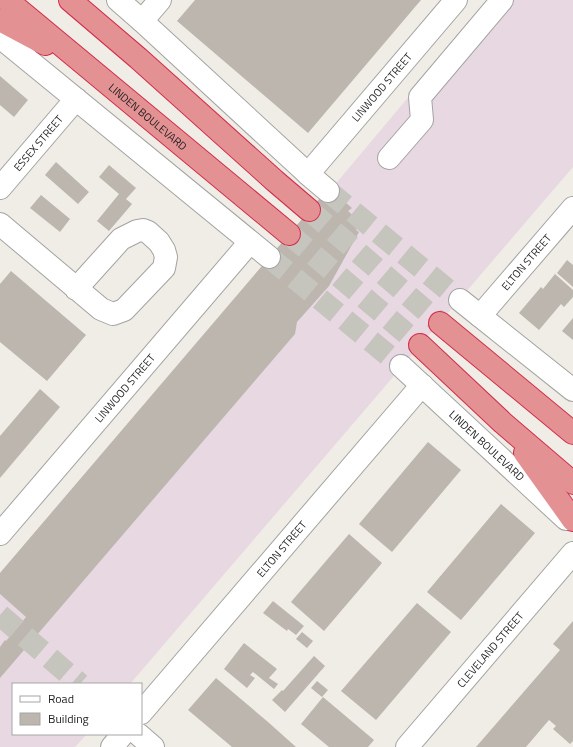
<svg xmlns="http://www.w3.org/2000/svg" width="573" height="747" viewBox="0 0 573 747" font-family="'Titillium Web',sans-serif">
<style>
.industrial{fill:#e8d8e2}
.building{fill:#bcb6af}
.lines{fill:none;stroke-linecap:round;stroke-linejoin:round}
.minor-tunnel{stroke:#c5c4bd;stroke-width:22;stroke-dasharray:22 11;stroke-linecap:butt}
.highway-tunnel{stroke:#c5c4bd;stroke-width:22;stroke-dasharray:22 11;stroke-linecap:butt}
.minor-casing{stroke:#a3a3a3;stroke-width:24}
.highway-casing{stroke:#d32d4c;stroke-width:24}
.minor{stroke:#fff;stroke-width:22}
.highway{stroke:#e39193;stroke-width:22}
.labels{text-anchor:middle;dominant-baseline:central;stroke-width:4;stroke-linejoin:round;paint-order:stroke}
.street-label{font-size:11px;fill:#1f1f1f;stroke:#fff}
</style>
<rect width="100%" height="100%" fill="#efede5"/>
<path class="industrial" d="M490,0H573V167L130,684H13V734H87L75,747H0V573L309,211L322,200Z"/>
<path class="building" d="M195,0H421L308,133L177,21Z
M0,76L28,100L14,117L0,105Z
M56,162L89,192L78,204L45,175Z
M109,165L136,188L126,199L132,204L109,231L97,221L119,194L99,177Z
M330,189L352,208L348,211L360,222L356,230L359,232L329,286L297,322L295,334L0,678V647L5,640L6,641L26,617L0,594V573L320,198L322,200Z
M41,195L70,219L60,232L30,208Z
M567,260L573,265V287L557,273Z
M11,271L86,335L47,381L0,342V284Z
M555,274L573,290V297L564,307L561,304L539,330L519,313L541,287L543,289Z
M573,318V340L562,331Z
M40,389L60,407L0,478V436Z
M428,442L461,470L392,552L359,524Z
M501,504L535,533L461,620L427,592Z
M349,534L382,563L324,631L291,602Z
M273,601L304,626L296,635L288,629L287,631L263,613Z
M417,603L451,632L376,720L341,691Z
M573,621V741L570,744L553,729L556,726L549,720L526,747H476L560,650L553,644Z
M302,632L313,641L307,648L296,639Z
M244,643L277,669L269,678L278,684L274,689L253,672L250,675L255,678L247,688L224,669Z
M314,656L325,666L285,712L272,700L282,690L283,691Z
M216,678L268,722L296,747H232L188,710Z
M317,681L328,690L322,697L311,688Z
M323,697L374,740L368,747H329L301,724Z"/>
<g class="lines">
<path class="minor-tunnel" d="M328,191L460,300
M269,257L401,366
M0,615L80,684"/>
<path class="highway-tunnel" d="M309,210L440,323
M289,234L420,345"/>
<g class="minor-casing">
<g id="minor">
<path d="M118,0L142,21L308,174L328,191"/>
<path d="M142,21L160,0"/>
<path d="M0,37L269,257"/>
<path d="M389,158L422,120L420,97L502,0"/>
<path id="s1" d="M308,174L456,0"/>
<path id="s2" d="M0,188L76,99"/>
<path d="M0,224L101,309L113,314L124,310L164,268L166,257L164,250L159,242L148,232L143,230L137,231L121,239L76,289"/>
<path d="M460,300L573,390"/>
<path id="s3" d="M480,316L573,208"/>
<path id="s4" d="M401,366L566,519"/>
<path id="s5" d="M0,534L250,242"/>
<path id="s6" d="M141,713L422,385"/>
<path d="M138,734L153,747"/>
<path d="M112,747L123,734"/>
<path id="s7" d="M407,747L573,553"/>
</g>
</g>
<g class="highway-casing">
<g id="highway">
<path id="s8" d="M7,0L289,234"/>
<path d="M70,0L138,58L275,181L309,210"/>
<path d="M0,20L45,44"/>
<path d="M440,323L573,433"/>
<path d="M420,345L503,423L573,483"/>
<path d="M525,453L573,520"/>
</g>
</g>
<use href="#minor" class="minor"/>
<use href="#highway" class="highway"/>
</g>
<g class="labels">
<g class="street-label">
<text stroke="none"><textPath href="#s1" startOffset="114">LINWOOD STREET</textPath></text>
<text stroke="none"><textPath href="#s8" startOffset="183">LINDEN BOULEVARD</textPath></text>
<text stroke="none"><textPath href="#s2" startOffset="59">ESSEX STREET</textPath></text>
<text stroke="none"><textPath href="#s3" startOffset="71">ELTON STREET</textPath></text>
<text stroke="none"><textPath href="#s5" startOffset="192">LINWOOD STREET</textPath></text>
<text stroke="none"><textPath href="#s4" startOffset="117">LINDEN BOULEVARD</textPath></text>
<text stroke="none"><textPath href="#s6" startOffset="216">ELTON STREET</textPath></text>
<text stroke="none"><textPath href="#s7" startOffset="128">CLEVELAND STREET</textPath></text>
</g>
</g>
<rect x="12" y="683" width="130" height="52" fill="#ffffff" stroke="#a5a5a5"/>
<rect x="20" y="696" width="20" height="6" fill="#ffffff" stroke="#a5a5a5"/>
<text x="48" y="703" font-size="12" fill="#1f1f1f">Road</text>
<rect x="20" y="713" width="20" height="12" fill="#bcb6af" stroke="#a5a5a5"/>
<text x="48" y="723" font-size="12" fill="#1f1f1f">Building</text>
</svg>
